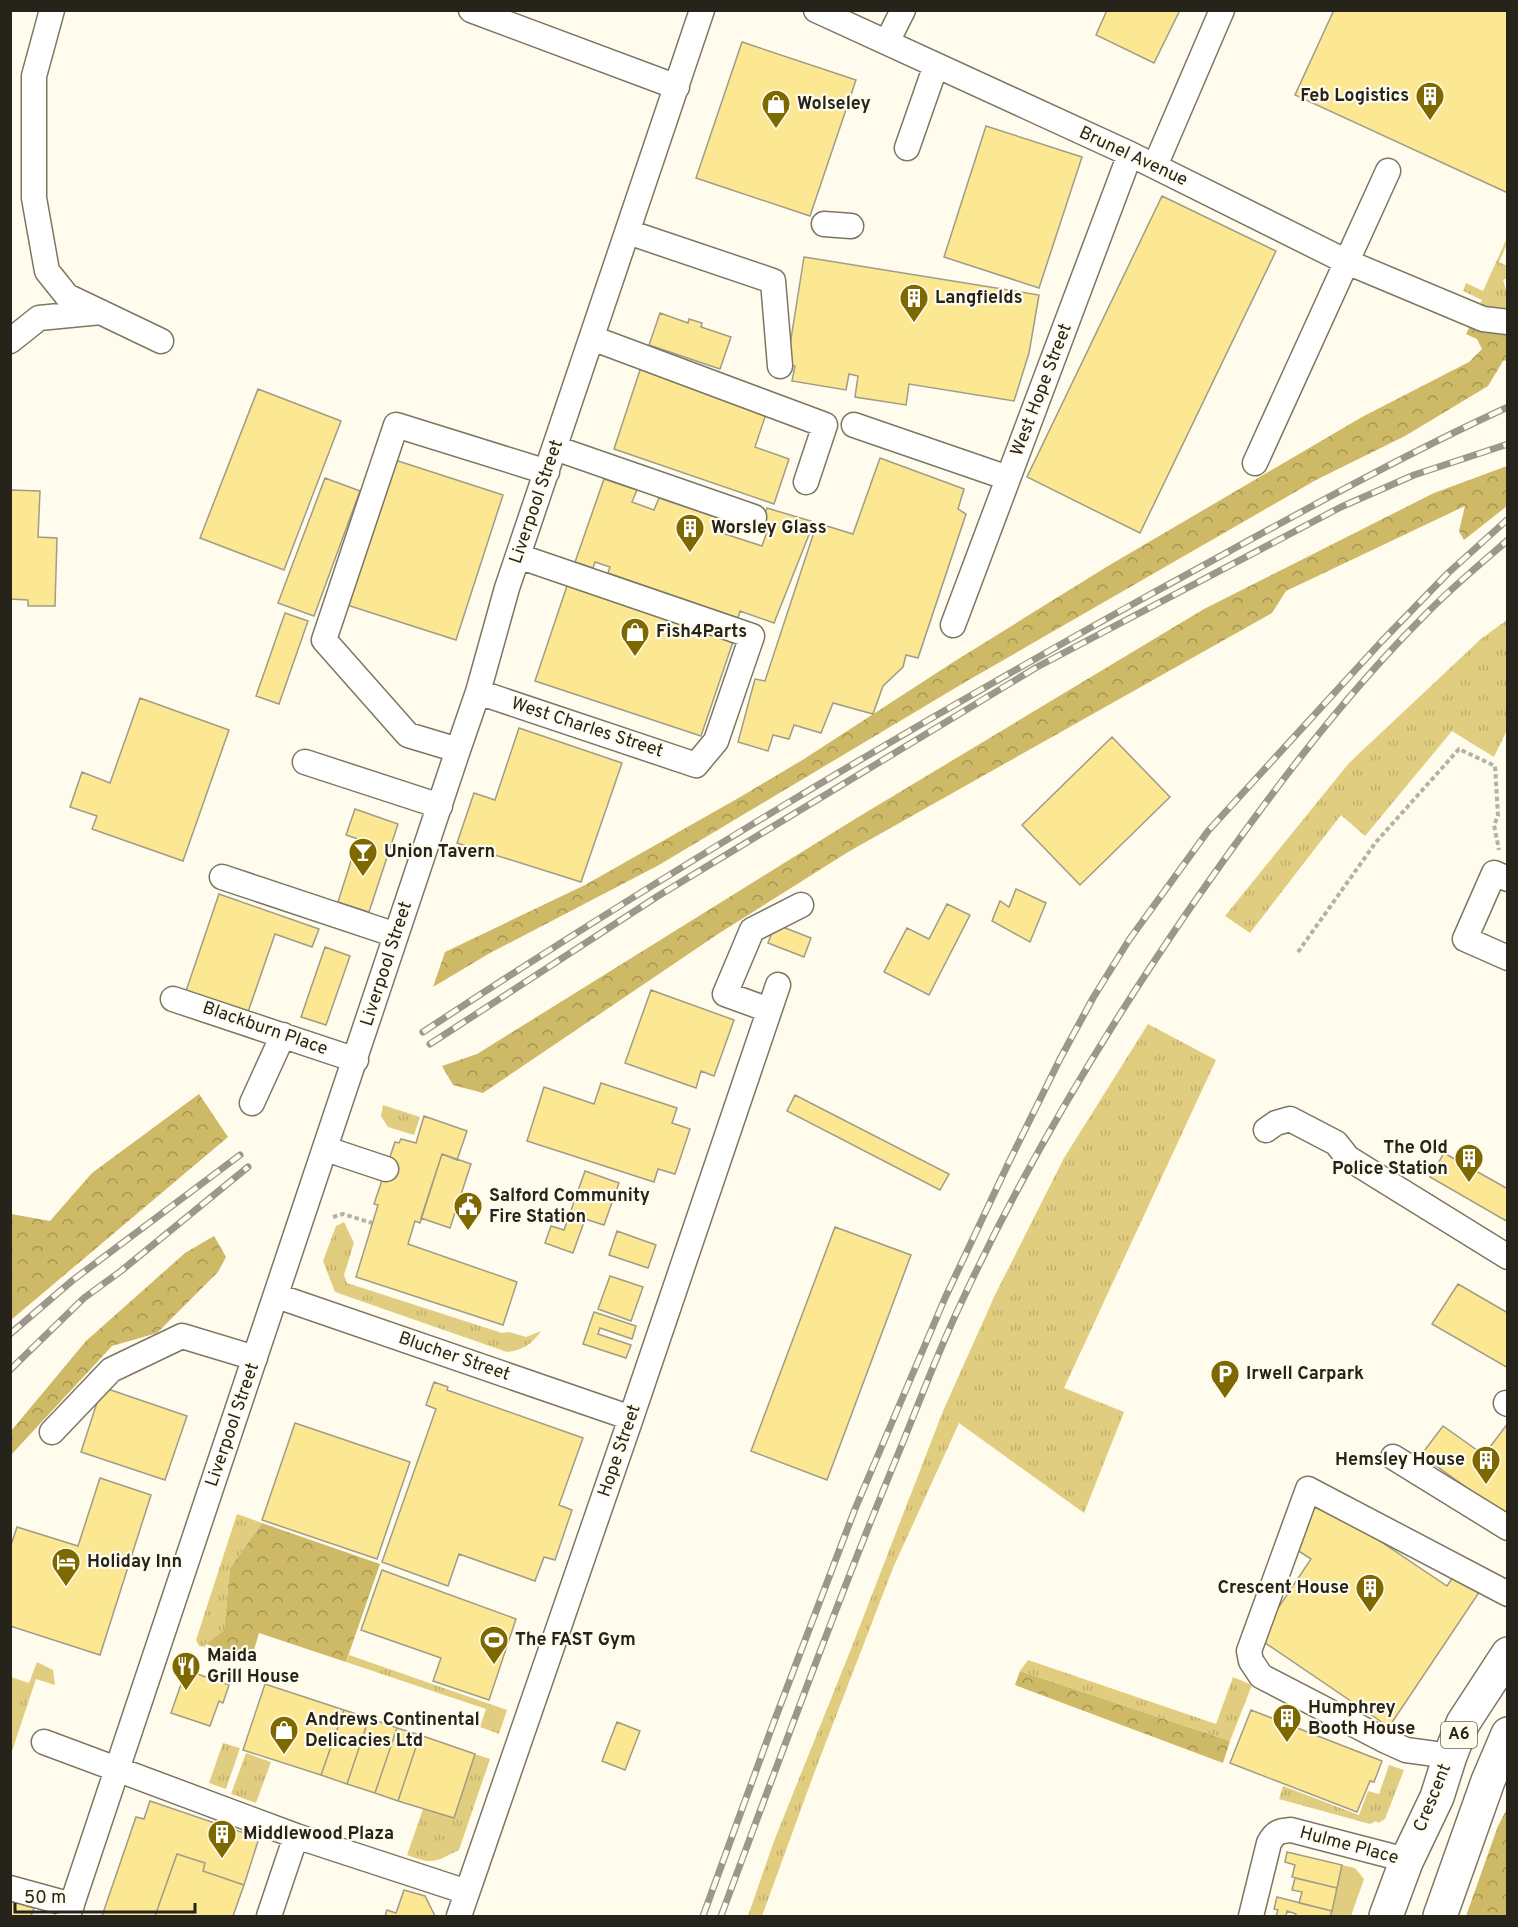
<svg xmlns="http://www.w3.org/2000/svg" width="1518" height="1927" viewBox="0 0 1518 1927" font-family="Overpass,sans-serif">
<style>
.grass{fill:url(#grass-tufts)}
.forest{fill:url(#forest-crowns)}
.garden{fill:#e1cd7f}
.building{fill:#fce793;stroke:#a19c87;stroke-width:1.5}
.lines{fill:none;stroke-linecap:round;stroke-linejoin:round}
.minor-casing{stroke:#7c7763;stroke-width:27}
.highway-casing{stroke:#7c7763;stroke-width:36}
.path{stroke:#b4b1a5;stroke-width:4;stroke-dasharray:4.5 3;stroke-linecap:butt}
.minor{stroke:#fff;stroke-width:24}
.highway{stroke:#fff;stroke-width:33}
.rail-casing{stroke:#9a988c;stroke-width:7}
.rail{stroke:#fffcee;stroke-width:4.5;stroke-dasharray:14;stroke-linecap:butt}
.labels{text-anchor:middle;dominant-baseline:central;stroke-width:4.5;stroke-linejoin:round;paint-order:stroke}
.shield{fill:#fffcee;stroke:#66645a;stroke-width:1.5}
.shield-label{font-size:16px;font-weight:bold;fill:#25231a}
.poi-label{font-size:18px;font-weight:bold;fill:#25231a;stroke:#fffcee;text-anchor:start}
.street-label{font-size:18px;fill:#25231a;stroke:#fffcee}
</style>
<defs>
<pattern id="grass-tufts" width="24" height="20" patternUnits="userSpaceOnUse" patternTransform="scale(1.5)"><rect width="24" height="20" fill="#e1cd7f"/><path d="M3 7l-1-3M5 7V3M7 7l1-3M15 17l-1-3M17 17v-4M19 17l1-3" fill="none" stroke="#c1b06d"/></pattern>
<pattern id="forest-crowns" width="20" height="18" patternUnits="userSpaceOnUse" patternTransform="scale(1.5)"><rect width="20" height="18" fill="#ceb966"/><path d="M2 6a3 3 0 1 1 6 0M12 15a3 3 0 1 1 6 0" fill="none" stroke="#a79653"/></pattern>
</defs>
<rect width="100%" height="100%" fill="#fffcee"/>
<path class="grass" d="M1507,238V244L1499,262L1507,266V278L1503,280L1507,293V314L1479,306L1482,300L1463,291L1466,283L1483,291Z
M1507,620V730L1494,757L1452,731L1365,836L1341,815L1250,933L1225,916L1349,763L1482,638Z
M1148,1024L1216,1060L1064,1388L1124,1412L1084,1513L959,1423L893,1568L816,1768L762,1916H748L774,1841L851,1649L943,1411L995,1295L1064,1158Z
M383,1105L420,1117L414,1135L388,1127L381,1116Z
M344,1222L354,1243L344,1275L347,1283L502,1333L509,1332L526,1337L541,1331C532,1344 523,1350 507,1352L335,1292L323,1261L336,1226Z
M237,1514L262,1523L230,1568L224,1630L206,1644L205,1647L199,1646L196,1640Z
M349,1655L507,1710L499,1734L480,1727L486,1709L346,1662Z
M1028,1660L1216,1724L1233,1677L1252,1685L1230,1741L1020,1671Z
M37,1662L53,1670L55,1685L36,1679L11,1754V1677L29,1683Z
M223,1743L240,1748L226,1789L209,1783Z
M246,1753L271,1762L256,1803L231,1794Z
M475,1754L490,1759L459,1850C434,1862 434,1865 407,1855L423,1809L454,1818Z
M1389,1765L1404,1770L1385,1819L1378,1823L1376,1821L1370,1824L1279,1799L1283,1786L1359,1815L1368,1791L1379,1794Z"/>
<path class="forest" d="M1470,326L1507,333V360L1503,361L1488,386L1405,436L1316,480L967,681L659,865L490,953L433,987L445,952L585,885L742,796L804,759L955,661L1108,566L1362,417L1469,362L1482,349L1477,339L1466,334Z
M1507,466V506L1464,540L1459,531L1465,506L1286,591L1272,613L848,852L718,934L483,1093L453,1085L442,1066L477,1054L855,819L1204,609L1434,493Z
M199,1094L228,1137L11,1320V1214L50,1221L92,1173Z
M214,1236L226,1257L218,1272L157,1333L112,1346L11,1455V1431L86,1341L185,1253Z
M262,1523L380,1564L346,1662L259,1633L251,1660L206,1644L224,1630L230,1568Z
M1020,1671L1230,1741L1223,1763L1015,1685Z
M1507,1809V1916H1466L1498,1826Z"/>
<path class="garden" d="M1342,1865L1355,1868L1364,1879L1351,1916H1330Z"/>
<path class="building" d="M1107,10H1180L1154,63L1096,35Z
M1334,10H1508V193L1295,95Z
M742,42L856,80L810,216L696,178Z
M986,126L1082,157L1039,288L944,257Z
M1162,196L1276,251L1140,533L1027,477Z
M804,257L1039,295L1029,353L1014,401L909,384L906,405L855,397L858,376L849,374L846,390L792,381L795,366L787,364Z
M660,313L688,323L689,319L702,323L701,327L731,337L720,369L649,345Z
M642,364L768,408L755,447L789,459L774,504L614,449Z
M258,389L341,421L284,570L200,538Z
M880,458L964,489L958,509L966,514L918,658L906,655L903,667L883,686L873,714L833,703L821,733L794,725L789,739L773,735L768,751L738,742L755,679L765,681L817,523L853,534Z
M392,459L503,495L456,640L344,604Z
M325,478L360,491L314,616L278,603Z
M604,479L637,490L632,502L654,510L659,498L727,521L722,533L762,546L768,529L760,527L767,508L814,522L774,623L740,611L738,618L608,573L610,567L595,562L593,568L575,562Z
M10,490L40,491L38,537L57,538L55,606H28V600L10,599Z
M569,580L735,636L701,736L535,681Z
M285,613L308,621L279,704L256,696Z
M140,698L229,730L183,861L92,829L97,816L70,807L82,772L110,783Z
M519,728L622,763L581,882L457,843L474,793L495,800Z
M1112,737L1170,797L1080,885L1022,825Z
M355,809L398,824L369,912L338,902L358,839L346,835Z
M1016,889L1046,903L1030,942L992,921L1000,901L1009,907Z
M219,894L319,929L312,947L275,934L248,1012L186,991Z
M947,904L970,915L929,995L884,972L907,928L929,939Z
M775,924L811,938L804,957L768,943Z
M325,947L350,956L326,1025L301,1017Z
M651,990L734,1020L714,1076L701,1071L696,1088L625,1063Z
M601,1083L677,1108L672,1123L690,1129L675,1174L658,1169L654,1182L527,1141L544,1087L594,1104Z
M795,1095L949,1174L940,1190L787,1111Z
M424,1116L467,1131L457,1160L442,1154L420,1223L415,1221L408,1244L517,1282L503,1325L356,1277L378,1205L374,1204L395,1142L399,1143L401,1139L416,1143Z
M1444,1153L1508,1189V1222L1430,1177Z
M442,1154L471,1164L450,1228L421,1218Z
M585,1171L619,1183L604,1225L585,1219L573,1253L545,1243L551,1226L564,1230Z
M835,1227L911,1255L827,1480L751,1451Z
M617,1231L656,1245L648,1268L609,1255Z
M610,1276L643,1287L631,1321L598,1309Z
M1458,1284L1508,1313V1368L1432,1324Z
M594,1312L636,1326L632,1339L600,1328L598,1334L631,1345L626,1358L583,1344Z
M434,1382L448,1387L447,1390L583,1438L559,1505L572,1510L555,1560L544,1557L535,1581L459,1554L448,1586L382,1562L436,1409L426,1405Z
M102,1387L187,1416L165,1480L81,1452Z
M295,1423L410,1462L377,1559L262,1520Z
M1508,1423V1517L1421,1455L1443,1426L1484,1455Z
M100,1478L151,1495L100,1655L10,1626V1548L17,1527L78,1546Z
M1319,1500L1447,1586L1457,1571L1482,1588L1389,1727L1258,1638L1311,1559L1288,1544Z
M382,1570L516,1619L489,1700L433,1681L441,1658L361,1630Z
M186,1670L229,1685L223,1703L219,1701L210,1726L171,1713Z
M265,1684L344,1710L321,1775L243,1750Z
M344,1710L369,1718L347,1784L321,1775Z
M1251,1710L1382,1761L1374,1782L1370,1781L1357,1812L1230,1763Z
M369,1718L397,1728L375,1793L347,1784Z
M617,1722L640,1731L625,1770L602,1761Z
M397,1728L420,1735L398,1801L375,1793Z
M420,1735L475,1754L454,1818L398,1801Z
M150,1801L259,1838L244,1885L203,1871L205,1863L177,1854L155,1916H102L136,1817L144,1819Z
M1287,1852L1342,1865L1337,1888L1292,1877L1295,1865L1285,1862Z
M177,1854L205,1863L203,1871L244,1885L233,1916H155Z
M1295,1878L1337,1888L1332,1911L1299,1903L1302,1892L1292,1890Z
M404,1890L425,1896L435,1916H385L387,1910L396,1913Z
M1277,1897L1332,1911L1330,1916H1295L1296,1914L1287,1911L1286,1916H1276L1278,1910L1274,1909Z
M10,1901L34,1908L31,1916H10Z"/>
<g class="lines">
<g class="minor-casing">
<path id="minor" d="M52,10L34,76V198L47,271L67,296L161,341
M471,10L677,87
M816,10L1130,154L1347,262L1483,319L1508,322
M887,42L903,10
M907,148L936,65
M1155,166L1222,10
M824,224L851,226
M628,232L773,281L780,366
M592,338L825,425L806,482
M10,341L39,318L101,312
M854,425L1008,478
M555,448L754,517
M1255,463L1388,171
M953,625L1130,154
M478,692L696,765L716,741L752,636L518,556
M458,750L408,735L324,640L396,425L547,472
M305,762L440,806
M222,877L396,935
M1508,879L1494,873L1465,939L1508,958
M173,999L356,1060
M769,1010L725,994L752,930L801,905
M252,1103L283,1035
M1266,1130L1276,1123L1290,1119L1336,1143L1348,1158L1508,1257
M326,1149L386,1169
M277,1296L631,1418
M1506,1403L1508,1404
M52,1432L111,1370L182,1336L255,1358
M1393,1457L1508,1528
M44,1742L296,1836L467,1892
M1450,1756L1406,1750L1386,1741L1261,1676L1251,1661L1249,1651L1308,1489L1508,1594
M10,1888L72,1905
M68,1916L458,750L478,692L507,588L702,10
M269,1916L296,1836
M459,1916L631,1418L778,985
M1251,1916L1269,1843C1275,1832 1279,1831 1291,1830L1391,1856L1406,1862"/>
</g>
<g class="highway-casing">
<path id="highway" d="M1386,1916L1406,1862L1437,1797L1450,1756L1463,1723L1508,1654
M1440,1916L1488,1781L1508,1734"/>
</g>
<path class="path" d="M1298,952L1376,842L1459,749L1495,766L1498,816L1494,825L1499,850
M333,1217L343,1214L372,1223
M1288,1724L1291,1717"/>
<use href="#minor" class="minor"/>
<use href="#highway" class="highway"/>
<g class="rail-casing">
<path id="rail" d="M423,1032C660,876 903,731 1151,594C1269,530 1386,463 1508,407
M430,1044L658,896L1037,667L1341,507L1414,475L1508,444
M10,1334L73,1280L240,1155
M10,1370L84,1298L121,1271L248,1167
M703,1916L772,1727L855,1509L945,1298L1009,1162L1060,1059L1093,998L1129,940L1208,831L1381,642L1448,573L1508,519
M721,1916C780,1758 838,1599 903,1442C922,1395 940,1347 962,1301C1025,1165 1103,1035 1188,911C1260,808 1335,705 1424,616C1450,589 1479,565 1508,540"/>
</g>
<use href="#rail" class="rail"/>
</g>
<defs>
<g id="building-pin" transform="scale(1.5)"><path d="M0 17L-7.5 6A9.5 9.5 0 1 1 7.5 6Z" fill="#7d6900" stroke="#fffcee"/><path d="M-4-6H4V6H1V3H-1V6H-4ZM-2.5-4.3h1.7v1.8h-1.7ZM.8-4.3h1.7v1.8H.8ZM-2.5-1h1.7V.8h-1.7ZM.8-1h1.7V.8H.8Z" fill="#fff"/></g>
<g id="shop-pin" transform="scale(1.5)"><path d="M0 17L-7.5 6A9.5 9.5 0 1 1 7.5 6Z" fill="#7d6900" stroke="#fffcee"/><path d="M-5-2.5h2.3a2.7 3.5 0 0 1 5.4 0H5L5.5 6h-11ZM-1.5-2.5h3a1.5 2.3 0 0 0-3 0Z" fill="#fff"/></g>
<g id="bar-pin" transform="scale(1.5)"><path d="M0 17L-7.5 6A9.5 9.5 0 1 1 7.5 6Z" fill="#7d6900" stroke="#fffcee"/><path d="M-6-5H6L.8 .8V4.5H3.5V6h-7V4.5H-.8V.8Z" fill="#fff"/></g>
<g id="civic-pin" transform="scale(1.5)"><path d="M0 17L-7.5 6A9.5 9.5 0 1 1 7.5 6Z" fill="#7d6900" stroke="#fffcee"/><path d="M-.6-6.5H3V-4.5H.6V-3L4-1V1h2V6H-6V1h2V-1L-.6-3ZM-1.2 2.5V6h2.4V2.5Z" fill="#fff"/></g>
<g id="parking-pin" transform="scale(1.5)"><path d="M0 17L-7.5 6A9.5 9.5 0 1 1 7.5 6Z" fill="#7d6900" stroke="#fffcee"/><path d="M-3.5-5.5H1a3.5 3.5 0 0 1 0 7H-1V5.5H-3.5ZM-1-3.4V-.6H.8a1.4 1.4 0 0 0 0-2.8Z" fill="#fff"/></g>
<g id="hotel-pin" transform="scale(1.5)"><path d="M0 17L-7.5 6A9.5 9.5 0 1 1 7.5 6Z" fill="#7d6900" stroke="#fffcee"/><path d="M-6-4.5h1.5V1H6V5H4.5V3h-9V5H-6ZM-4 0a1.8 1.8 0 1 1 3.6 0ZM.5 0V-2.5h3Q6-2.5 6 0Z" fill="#fff"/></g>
<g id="stadium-pin" transform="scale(1.5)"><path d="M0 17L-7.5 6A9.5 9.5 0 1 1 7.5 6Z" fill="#7d6900" stroke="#fffcee"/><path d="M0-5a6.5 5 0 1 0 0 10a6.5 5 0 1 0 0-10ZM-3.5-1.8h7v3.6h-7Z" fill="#fff"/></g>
<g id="restaurant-pin" transform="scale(1.5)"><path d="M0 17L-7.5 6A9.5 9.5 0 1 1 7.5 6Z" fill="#7d6900" stroke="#fffcee"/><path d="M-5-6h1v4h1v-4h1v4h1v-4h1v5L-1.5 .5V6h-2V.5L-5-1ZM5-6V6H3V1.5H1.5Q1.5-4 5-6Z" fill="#fff"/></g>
</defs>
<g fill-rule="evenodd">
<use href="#building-pin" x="1430" y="96"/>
<use href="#shop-pin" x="776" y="104"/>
<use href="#building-pin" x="914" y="298"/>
<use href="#building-pin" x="690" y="528"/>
<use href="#shop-pin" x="635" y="632"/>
<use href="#bar-pin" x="363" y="852"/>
<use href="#building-pin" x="1469" y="1158"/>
<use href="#civic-pin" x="468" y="1206"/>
<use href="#parking-pin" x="1225" y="1374"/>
<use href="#building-pin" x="1486" y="1460"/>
<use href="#hotel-pin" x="66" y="1562"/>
<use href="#building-pin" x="1370" y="1588"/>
<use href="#stadium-pin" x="494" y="1640"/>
<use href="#restaurant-pin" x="186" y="1666"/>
<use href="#building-pin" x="1287" y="1718"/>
<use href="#shop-pin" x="284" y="1730"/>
<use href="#building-pin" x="222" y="1834"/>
</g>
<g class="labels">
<rect class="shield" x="1441" y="1722" width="36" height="26" rx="4.5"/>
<g class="shield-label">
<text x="1459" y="1735">A6</text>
</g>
<g class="poi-label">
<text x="1409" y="96" text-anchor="end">Feb Logistics</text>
<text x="797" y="104">Wolseley</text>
<text x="935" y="298">Langfields</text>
<text x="711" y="528">Worsley Glass</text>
<text x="656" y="632">Fish4Parts</text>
<text x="384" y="852">Union Tavern</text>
<text x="1448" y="1148" text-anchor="end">The Old<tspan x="1448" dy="21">Police Station</tspan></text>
<text x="489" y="1196">Salford Community<tspan x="489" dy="21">Fire Station</tspan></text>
<text x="1246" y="1374">Irwell Carpark</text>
<text x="1465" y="1460" text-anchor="end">Hemsley House</text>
<text x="87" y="1562">Holiday Inn</text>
<text x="1349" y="1588" text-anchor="end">Crescent House</text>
<text x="515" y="1640">The FAST Gym</text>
<text x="207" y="1656">Maida<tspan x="207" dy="21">Grill House</tspan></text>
<text x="1308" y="1708">Humphrey<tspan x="1308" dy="21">Booth House</tspan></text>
<text x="305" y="1720">Andrews Continental<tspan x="305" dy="21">Delicacies Ltd</tspan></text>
<text x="243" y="1834">Middlewood Plaza</text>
</g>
<g class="street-label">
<text transform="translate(1133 157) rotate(25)">Brunel Avenue</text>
<text transform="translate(1042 390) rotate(-69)">West Hope Street</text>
<text transform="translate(537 502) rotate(-71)">Liverpool Street</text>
<text transform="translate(587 728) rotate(18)">West Charles Street</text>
<text transform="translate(387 964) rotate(-72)">Liverpool Street</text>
<text transform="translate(265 1029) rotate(19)">Blackburn Place</text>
<text transform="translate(454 1357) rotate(19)">Blucher Street</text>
<text transform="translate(233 1425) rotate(-71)">Liverpool Street</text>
<text transform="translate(620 1451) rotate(-71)">Hope Street</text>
<text transform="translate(1433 1798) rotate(-68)">Crescent</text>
<text transform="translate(1349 1846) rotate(15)">Hulme Place</text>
</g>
</g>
<rect width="1518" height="1927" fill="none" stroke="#25231a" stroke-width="24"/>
<path d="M15 1903v9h180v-9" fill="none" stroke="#25231a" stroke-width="3"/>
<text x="24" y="1903" font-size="18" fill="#25231a" stroke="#fffcee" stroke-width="4.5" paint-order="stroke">50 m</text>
</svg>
